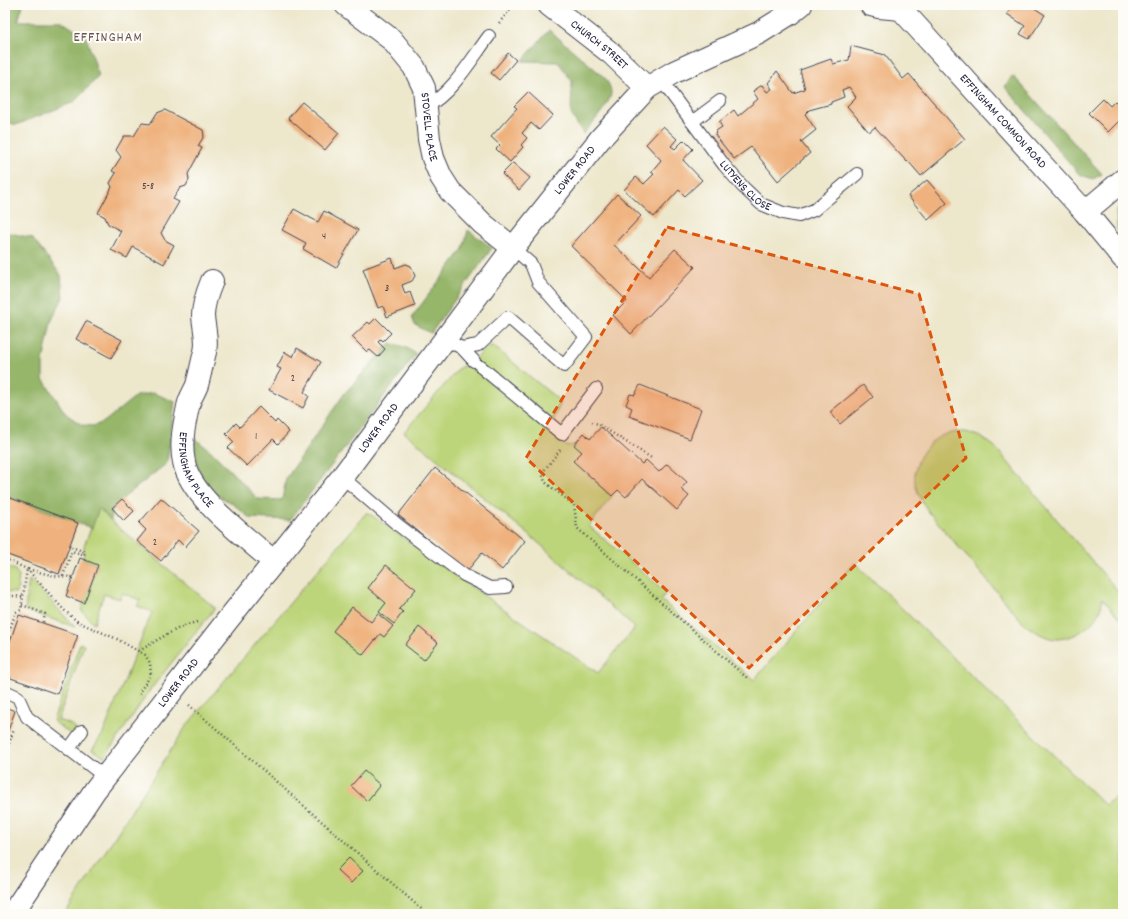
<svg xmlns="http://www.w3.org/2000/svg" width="1128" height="919" viewBox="0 0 1128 919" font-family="Dekko,sans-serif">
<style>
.green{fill:#bdd57a;stroke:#707c5a}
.forest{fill:#96b66a;stroke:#5c6c52}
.building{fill:#efb27e}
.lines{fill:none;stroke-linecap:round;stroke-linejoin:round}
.service-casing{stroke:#404051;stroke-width:14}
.minor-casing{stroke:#404051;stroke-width:24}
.tertiary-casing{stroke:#404051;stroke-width:24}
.path{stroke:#404051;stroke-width:2.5;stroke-dasharray:1 3;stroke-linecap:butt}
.service{stroke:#fff;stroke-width:12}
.minor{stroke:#fff;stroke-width:22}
.tertiary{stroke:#fff;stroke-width:22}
.marked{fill:#de560e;fill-opacity:0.2;stroke:#de560e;stroke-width:3;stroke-dasharray:8 5;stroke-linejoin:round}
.labels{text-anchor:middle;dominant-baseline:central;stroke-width:4;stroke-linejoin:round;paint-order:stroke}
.number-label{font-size:10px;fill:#55464c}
.street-label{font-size:12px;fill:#22223b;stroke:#fdfcf7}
.quarter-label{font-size:14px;letter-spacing:1px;fill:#6a5452;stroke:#fdfcf7}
</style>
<rect width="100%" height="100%" fill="#fdfcf7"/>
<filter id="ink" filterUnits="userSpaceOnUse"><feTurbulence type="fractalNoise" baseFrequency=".025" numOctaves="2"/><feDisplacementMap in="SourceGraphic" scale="8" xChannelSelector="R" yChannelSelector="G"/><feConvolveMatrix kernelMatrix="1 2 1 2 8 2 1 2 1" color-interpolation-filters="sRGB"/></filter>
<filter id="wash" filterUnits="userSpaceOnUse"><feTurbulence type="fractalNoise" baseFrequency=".012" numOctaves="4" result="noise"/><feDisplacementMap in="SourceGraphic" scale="16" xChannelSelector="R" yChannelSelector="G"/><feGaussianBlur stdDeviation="0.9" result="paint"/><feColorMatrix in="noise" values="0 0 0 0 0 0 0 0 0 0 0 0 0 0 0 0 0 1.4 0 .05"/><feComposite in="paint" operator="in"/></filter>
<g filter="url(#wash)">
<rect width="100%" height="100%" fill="#ede7cc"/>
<path class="green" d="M493,346L561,402L551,427C556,434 559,441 566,446L574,445L582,452L574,462L612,496L589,526L666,592L661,600L754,680L855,563L1105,805L1123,791V914H65L187,725L367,512L489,599L598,673L635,628L533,538L404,432L460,367L471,365L486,347Z
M966,432L981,437L994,446L1123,597V622L1102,598C1102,600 1102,604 1101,607C1096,625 1075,639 1056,639C1046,639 1034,630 1025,625L928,511C922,502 917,493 915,483C912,461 929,437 950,433C955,432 961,432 966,432Z
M99,508L111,521L215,608L150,690L105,757L92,750L103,734L152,612L137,606L140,600L122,593L120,599L104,594L94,623C88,620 87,615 81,610L98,565L83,559L84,546Z
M5,566L15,570L19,576L17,593L5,592Z
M29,580L43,593L75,627L25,610Z
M80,643L84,645L58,720C65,723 72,723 76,730L73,736L53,721Z"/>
<path class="forest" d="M5,5H23L18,21H61L86,37L99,76L74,102L16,125L5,121Z
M549,30L605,78C608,83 611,87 611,93C611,103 590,126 583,134L571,114L572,81L558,62L522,61Z
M1012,76L1018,81L1102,174L1093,179L1079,174L1005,87Z
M1123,202V240L1118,234L1116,212Z
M468,230L492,248L431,333L415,325L412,317L463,249Z
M5,232L32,238L61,275L63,297L51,322L43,362V379L66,414L82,425L93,426L104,422L136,396L154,393L175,402L167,463L122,499L112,508L111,521L99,508L92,528L5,496Z
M390,343L405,347L416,354L290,520L250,518L232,503L211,492L200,473L193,455L194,438L211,451L258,499L282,500L286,479L344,394Z"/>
<g id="blocks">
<path class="building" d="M1013,5H1030L1045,15L1029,39L1020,34L1025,26L1007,14Z
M851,46L885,55L903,79L909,74L965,139L921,176L908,161L907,162L875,127L869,132L847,106L856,97L849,87L842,90L844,97L831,102V104L809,110L805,114L816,130L801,142L810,153L778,181L751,147L734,159L715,135L716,131L722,127L719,122L734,110L738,116L758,99L753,91L762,85L767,92L772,89L768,83L777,71L793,93L805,89L800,70L831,59L833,64L849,60Z
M508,53L516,60L499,80L491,73Z
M528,92L553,115L539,130L531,123L522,133L527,138L521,145L523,147L510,162L496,149L500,145L491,137L517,108L514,106Z
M1103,99L1110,106L1115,101L1123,108V117L1108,132L1089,113Z
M302,102L339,133L325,150L288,118Z
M165,110L203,130L204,136L198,146L202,148L188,174L189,180L186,186L180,188L173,199L179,202L161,233L165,240L174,245L164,264L133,247L127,258L111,250L121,231L108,224L105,217L98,213L112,187L110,183L116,173L112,171L121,157L116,150L124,136H134L142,123L150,124L157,113Z
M663,126L677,139L671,146L675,149L684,140L693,149L683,160L702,180L685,196L679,190L654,217L624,190L636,177L644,184L654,174L651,172L661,160L646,144Z
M513,163L530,178L519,190L502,174Z
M927,180L947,203L928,220L908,196Z
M617,194L641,216L614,245L649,277L675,249L695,267L631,334L613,315L627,301L571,246Z
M294,209L318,222L324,211L358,230L336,268L303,249L306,243L282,230Z
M392,258L395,268L406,264L411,266L415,276L412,281L402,285L405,294L410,292L415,306L387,317L383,306L378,308L363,269Z
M376,318L391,333L383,341L381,339L378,342L385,349L378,357L370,350L367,352L352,337L368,322L370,324Z
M86,321L122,340L111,358L76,339Z
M297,348L321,362L304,392L309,396L303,408L269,390L281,369L277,367L285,352L293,357Z
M640,385L701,409L690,439L629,416L632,408L626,405L630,394L635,395Z
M863,385L873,397L840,424L830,412Z
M259,407L275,423L277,420L289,432L278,444L273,439L247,466L228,448L234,442L226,434L236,423L240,427Z
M601,427L642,464L646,460L659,472L667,464L687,482L681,489L689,496L677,510L642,479L626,497L618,490L612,496L573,461L582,452L574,445L584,433L590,439Z
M435,468L525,541L502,570L482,553L467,571L398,515Z
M5,496L78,523L59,574L5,554Z
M161,498L199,531L185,547L178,540L161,561L137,541L146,530L139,523Z
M122,499L134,511L124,521L112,508Z
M80,558L98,565L84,603L66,596Z
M386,565L416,589L399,609L403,612L394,624L379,612L386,603L368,588Z
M352,607L371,622L378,614L393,626L384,637L380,634L363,655L333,631Z
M19,615L78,635L57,694L5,676V656Z
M419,627L438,643L424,660L405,645Z
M5,707L15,711L5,739Z
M364,771L380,785L367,801L351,786Z
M349,858L363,871L351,883L337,870Z"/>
</g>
</g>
<g filter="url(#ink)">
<use href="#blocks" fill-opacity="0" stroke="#404051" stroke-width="1"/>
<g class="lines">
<g class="service-casing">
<g id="service">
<path id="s1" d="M661,80L724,165L743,187L761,204L783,213L799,216L814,210L857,174"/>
<path d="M426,107C453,92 471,60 489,36"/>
<path d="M692,122L720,101"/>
<path d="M444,339L462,348L478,345L508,317L564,366L586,337L538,282L531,264L513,248"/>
<path d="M462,348L474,361"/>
<path d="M481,367L562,434L596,389"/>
<path d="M342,477L398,525L464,575L490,588L506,587"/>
<path d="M5,691L18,697L27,717L105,777"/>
<path d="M69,749L82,731"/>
</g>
</g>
<g class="minor-casing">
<g id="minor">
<path id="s2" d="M346,5L392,40L414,67L424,88L429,139L433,158L441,177L450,191L483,224L513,248"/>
<path id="s3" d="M549,5L612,54L647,88"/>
<path d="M1085,212L1123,180"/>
<path id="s4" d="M212,281C207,293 203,304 203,316C204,329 208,340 205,352C202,363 200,375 197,385C194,393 189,399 188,407C184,425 180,444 184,462C190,497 247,538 274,562"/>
</g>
</g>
<g class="tertiary-casing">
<g id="tertiary">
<path id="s5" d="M871,5L879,7L901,9L1085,212L1123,258"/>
<path id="s6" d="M12,914L95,790L226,622L342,477L513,248L600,139L647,88L674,72L759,33L791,13L801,5"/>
</g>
</g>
<path class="path" d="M499,23L514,5
M592,422L598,424L653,459
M560,450L542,473L545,482L574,505L577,528L747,678
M5,559L27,569L64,610L78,622L117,639L145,655L150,663L151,675L140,691V695
M63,576L72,551L84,555L85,552L69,546
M5,595L23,597
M22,605L45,614L43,623
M5,642L16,612L21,610L27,569L55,576L73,577
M139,651C158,640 176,627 197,622
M189,705L427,914
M5,755L14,729"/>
<use href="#service" class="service"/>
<use href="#minor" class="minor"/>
<use href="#tertiary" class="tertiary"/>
</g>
</g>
<path class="marked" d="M667,227L919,294L966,458L749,668L526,458Z"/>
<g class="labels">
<g class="number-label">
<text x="148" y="187">5-8</text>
<text x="324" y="237">4</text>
<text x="387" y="289">3</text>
<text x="293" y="379">2</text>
<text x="256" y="437">1</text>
<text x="155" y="543">2</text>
</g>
<g class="street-label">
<text stroke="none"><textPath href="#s3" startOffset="64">CHURCH STREET</textPath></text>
<text stroke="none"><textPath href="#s5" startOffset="182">EFFINGHAM COMMON ROAD</textPath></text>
<text stroke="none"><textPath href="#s2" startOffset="155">STOVELL PLACE</textPath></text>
<text stroke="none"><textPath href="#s6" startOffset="933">LOWER ROAD</textPath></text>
<text stroke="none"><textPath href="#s1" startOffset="136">LUTYENS CLOSE</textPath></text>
<text stroke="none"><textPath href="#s6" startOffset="609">LOWER ROAD</textPath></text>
<text stroke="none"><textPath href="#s4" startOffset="197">EFFINGHAM PLACE</textPath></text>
<text stroke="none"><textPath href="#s6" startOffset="285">LOWER ROAD</textPath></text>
</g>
<g class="quarter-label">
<text x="108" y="38">EFFINGHAM</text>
</g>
</g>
<rect width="1128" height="919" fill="none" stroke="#fdfcf7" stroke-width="20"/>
</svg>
